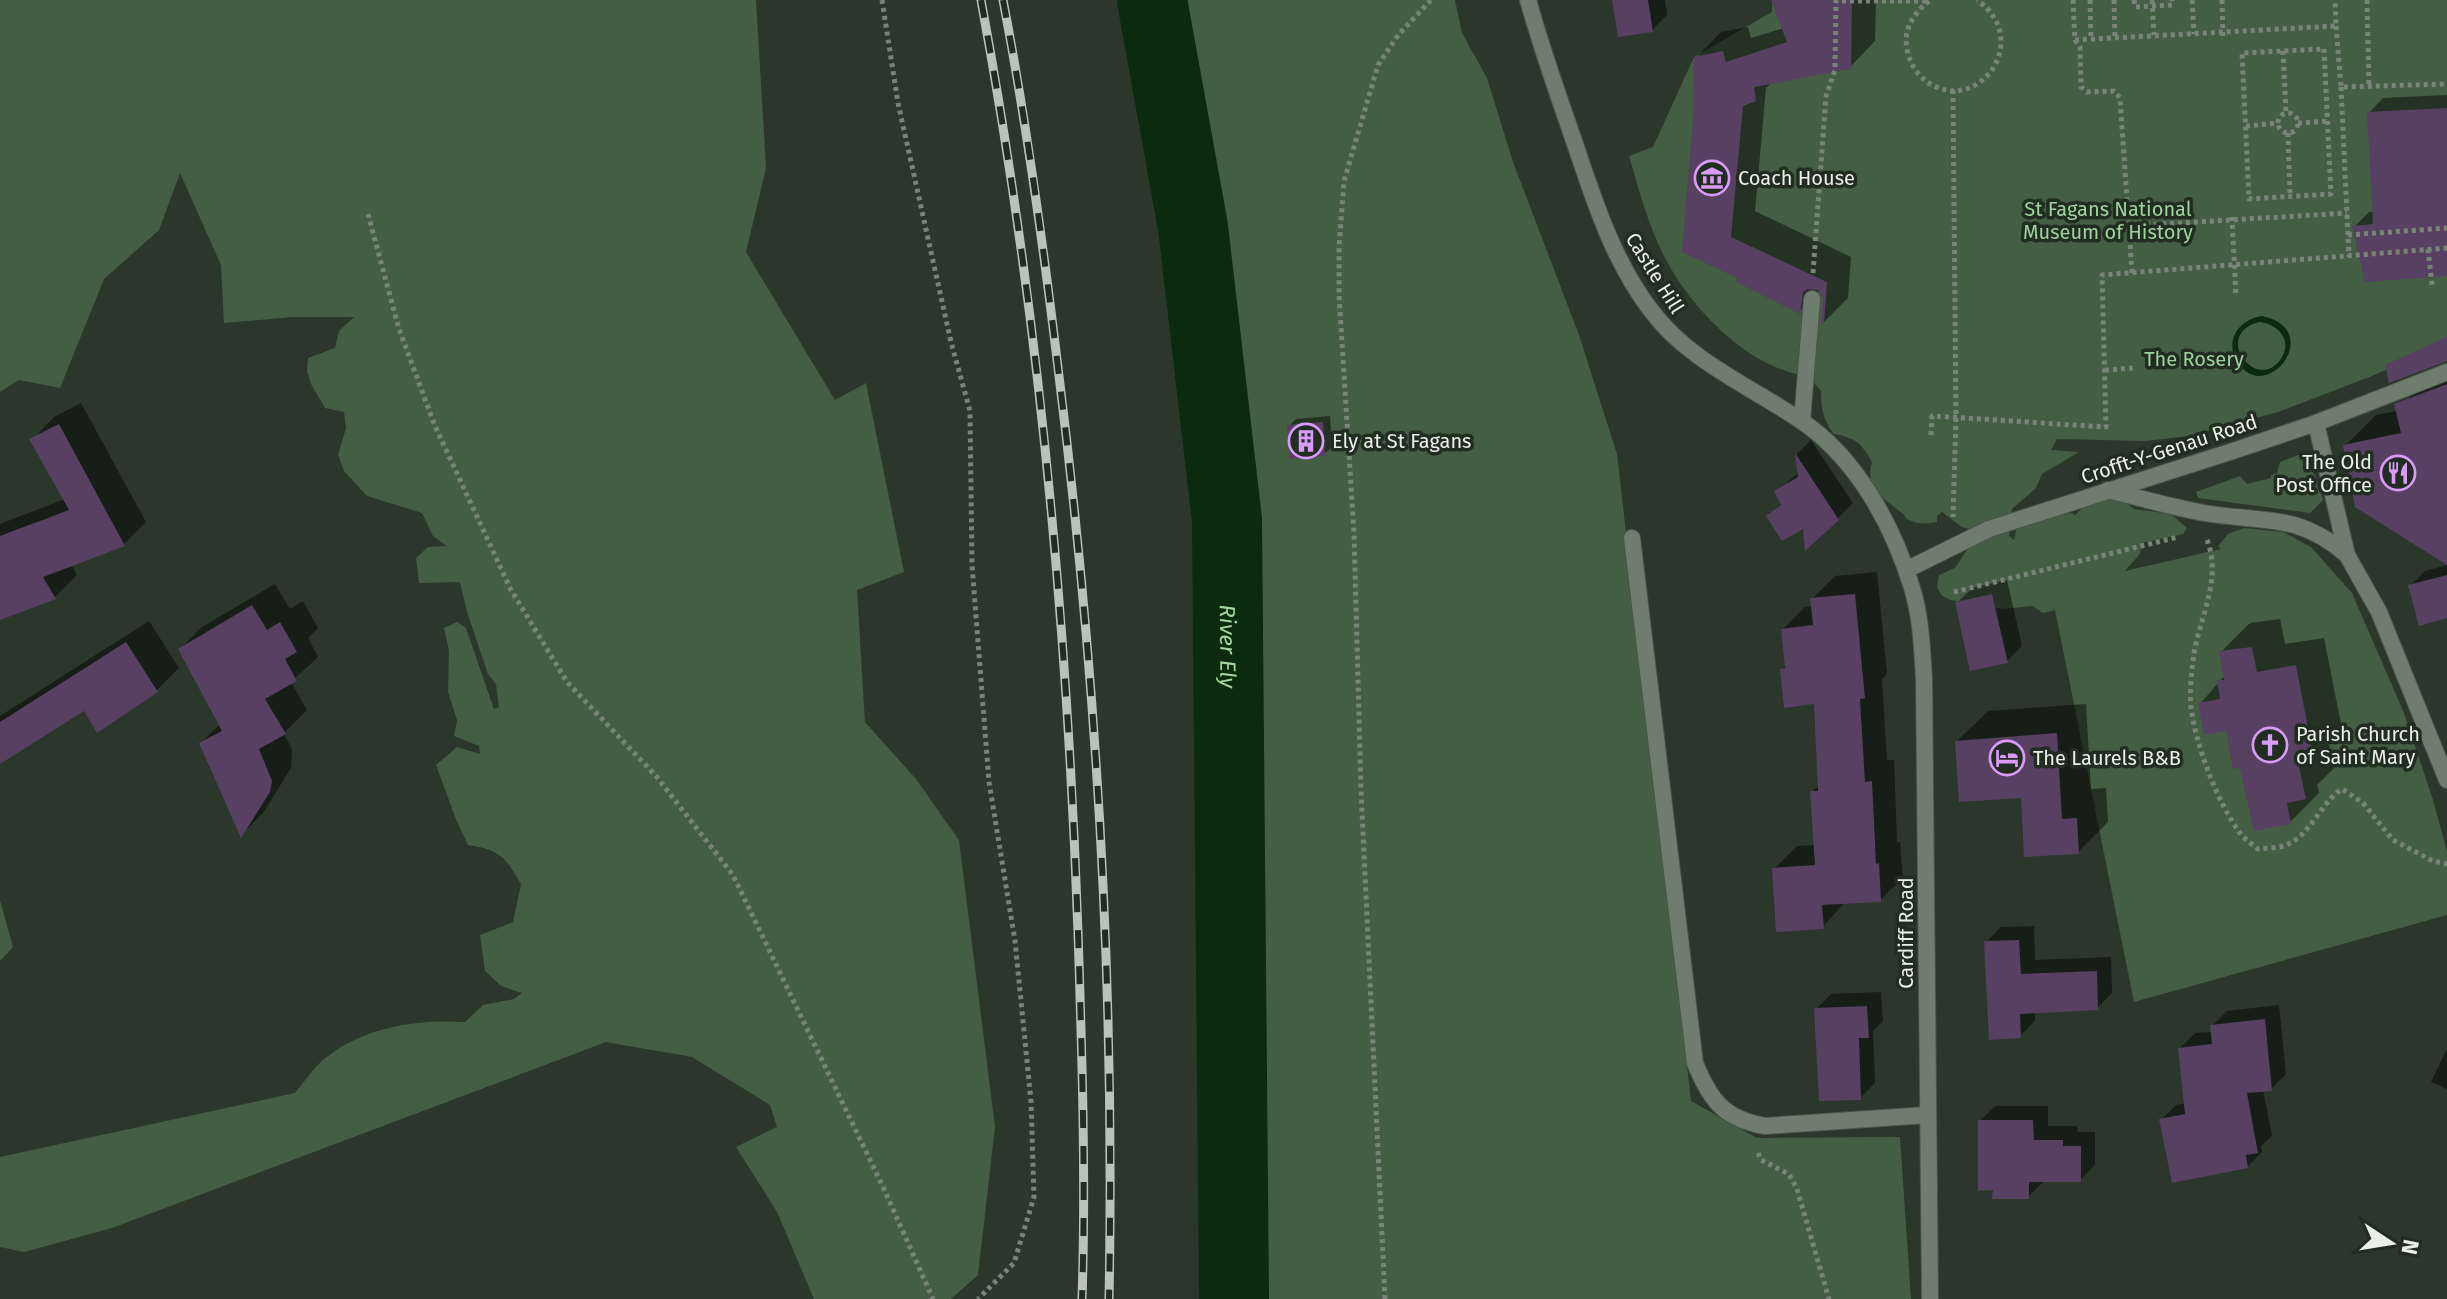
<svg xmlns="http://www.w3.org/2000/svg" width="2447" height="1299" viewBox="0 0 2447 1299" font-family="'Fira Sans',sans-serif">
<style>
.green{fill:#435e42}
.water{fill:#0c2a0d;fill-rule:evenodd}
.shadow{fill:#0007}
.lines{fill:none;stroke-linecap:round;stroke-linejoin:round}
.river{stroke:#0c2a0d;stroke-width:70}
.building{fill:#574062}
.service-casing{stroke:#495549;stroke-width:18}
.minor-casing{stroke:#495549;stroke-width:18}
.tertiary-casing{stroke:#495549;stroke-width:18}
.path{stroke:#798479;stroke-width:5;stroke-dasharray:4 4;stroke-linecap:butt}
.service{stroke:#6f7d6f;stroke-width:16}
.minor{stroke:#6f7d6f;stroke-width:16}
.tertiary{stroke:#6f7d6f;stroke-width:16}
.rail-casing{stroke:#bac3ba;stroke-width:9}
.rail{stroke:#222d21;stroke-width:6;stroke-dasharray:18;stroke-linecap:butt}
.labels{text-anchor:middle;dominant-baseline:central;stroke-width:7;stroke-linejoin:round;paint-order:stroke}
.poi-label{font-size:20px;fill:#e8f0e8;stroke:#222d21;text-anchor:start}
.park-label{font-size:20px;fill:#9fd39e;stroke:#222d21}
.street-label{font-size:20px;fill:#e8f0e8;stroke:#222d21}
.water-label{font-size:22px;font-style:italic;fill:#a3d7a2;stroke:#222d21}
</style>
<rect width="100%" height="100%" fill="#2b372b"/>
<path class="green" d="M0,0H756L766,168L746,252L835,400L866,383L904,572L857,590L865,722L916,779L959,840L995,1127L978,1275L951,1299H814L777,1212L736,1147L777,1127L770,1105L692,1057L606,1042L112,1228L24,1252L0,1247V1157L295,1093C304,1082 313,1069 323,1060C362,1027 416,1019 465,1022L483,1005L514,999L522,993L501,986L485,971L480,935L513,922L521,884C505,857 501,850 468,845L457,822L436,765L457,747L480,754L479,746L454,736L457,720L448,692L449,651L444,628L457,622L466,628L494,709L499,707L496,684L488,674L467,612L460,582L419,583L416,558L428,547L447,546L433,536L422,513L367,496L344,471L338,455L346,428L344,412L325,408L311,384L307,371L308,358L335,348L339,331L354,317H293L224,323L221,265L180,173L159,230L104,279L60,388L19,380L0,392Z
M1181,0H1455L1462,33L1487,78L1513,162L1579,335L1617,454L1691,1101L1757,1138L1900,1137L1911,1299H1253L1264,744L1254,509L1247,428L1232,382L1224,246L1212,220L1206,151Z
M1772,0H2447V343L2372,376L2278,412L2189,436L2145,441L2057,439L2051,450L2079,452L2042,474L2036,488L2012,509L2009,536L2014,540L2016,530C2032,516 2055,505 2075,515L2091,500L2103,496L2128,504L2134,509L2171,514L2187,528L2183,534L2141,543L2140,554L2125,571L2221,549L2218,546L2228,534L2244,528L2283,532L2311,547L2352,593L2404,713L2433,800L2447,851V915L2134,1002L2055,610L2043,613L2032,606L2003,609L1951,600L1942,596L1937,587L1939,575L1955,568L1973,541L1975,531L1962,527L1942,512L1937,516V522C1929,523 1919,525 1912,521C1903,518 1909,519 1902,513C1886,499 1864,491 1872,462C1861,443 1857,438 1834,434C1823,420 1821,408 1821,391L1812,381V376C1752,373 1690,308 1664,256C1648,225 1639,190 1629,156L1653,147L1694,57L1772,12Z
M2298,455C2312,465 2319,482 2323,500L2310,513L2198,498L2196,492L2240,476L2247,484L2271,478V475L2277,473L2280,462Z
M0,900L13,947L0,961Z"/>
<path class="water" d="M2262,316C2327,330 2265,408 2237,361C2224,340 2240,319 2262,316ZM2259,322C2276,323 2293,339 2282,357C2259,396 2210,335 2259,322Z"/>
<path class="shadow" d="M1615,0H1665L1667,15L1652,30Z
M1777,0H1876L1875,41L1850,67L1773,81L1766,88L1755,211L1851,257L1848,298L1823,323L1825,299L1820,290L1799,311L1738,281L1695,119L1696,58L1721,32L1748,27L1751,38L1784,28Z
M2447,95V274L2354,227L2369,212H2375L2369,113L2383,98Z
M2447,374V562L2345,446L2376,415L2396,411L2428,378Z
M81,403L146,522L124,544L71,564L77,575L55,597L0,618V524L65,499L32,440L54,417Z
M1330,416L1332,447L1324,454L1289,426L1296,419Z
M1811,440L1853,503L1838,518L1805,526L1769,516L1782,503L1776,492L1799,472L1797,454Z
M2447,565V616L2410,586L2425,571Z
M1877,572L1887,674L1882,679L1887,760H1894L1897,842H1900L1903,878L1880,900L1845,902L1823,927L1775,868L1797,846L1816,845L1812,792L1820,784L1816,702L1782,670L1786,665L1783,629L1805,607L1813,606L1812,599L1835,576Z
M2007,580L2022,646L2007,661L1957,603L1972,588Z
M275,584L290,609L303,601L318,628L308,638L318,657L291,682L307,710L284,733L292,750L291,768L263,813L241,835L201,743L220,724L180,649L202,627Z
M2280,619L2285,644L2324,638L2341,724L2327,737L2334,768L2317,785L2319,793L2290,822L2228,729L2200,704L2225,675L2221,652L2250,623Z
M149,621L179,668L157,690L84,708L0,762V716Z
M2086,704L2091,789L2106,788L2108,822L2078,852L2023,796L1957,741L1988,711Z
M2034,926L2035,960L2111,957L2112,993L2097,1008L2035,1011V1021L2020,1036L1986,942L2001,927Z
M1881,992L1883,1021L1873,1031L1875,1083L1860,1098L1816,1009L1831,994Z
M2279,1005L2286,1074L2271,1089L2263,1090L2272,1136L2261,1146L2262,1152L2247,1167L2161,1120L2176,1105L2186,1103L2180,1048L2195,1033L2212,1032V1026L2227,1011Z
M2447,1049V1089L2431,1082Z
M1995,1106H2048V1126H2077L2078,1132H2095V1165L2080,1180L2043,1182L2028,1197L1980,1121Z"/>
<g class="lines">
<path class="river" id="s1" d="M1152,0L1193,227L1227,520L1234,1299"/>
</g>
<path class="building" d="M1612,0H1648L1653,32L1618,37Z
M1771,0H1852L1851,69L1754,87L1756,101L1743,106L1731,237L1827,282L1824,325L1821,324L1823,299L1818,290L1808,289L1803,292L1800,314L1736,282L1737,278L1682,252L1693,119L1694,57L1723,51L1726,62L1787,42Z
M2447,108V276L2365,282L2352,226L2373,224L2367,112Z
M2447,337V361L2389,383L2385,365Z
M2447,384V565L2355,507L2343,445L2401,433L2394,404Z
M1323,422L1325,456L1290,459L1287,425Z
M59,424L125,546L43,577L56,599L0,620V536L69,510L29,439Z
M1795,453L1839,520L1805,551L1803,529L1782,541L1766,516L1781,505L1774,491L1798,477Z
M2447,575V618L2419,626L2408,585Z
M1855,594L1865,698L1860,699L1865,782L1872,781L1876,864L1879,863L1881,902L1822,905L1824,929L1776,932L1772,868L1815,865L1810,791H1818L1814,704L1784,708L1780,669L1785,668L1781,629L1813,625L1810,598Z
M1992,594L2008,663L1970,671L1955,602Z
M252,605L267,630L280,622L297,652L285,659L297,681L265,699L286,734L259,749L272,781L270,792L241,838L199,743L222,731L178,649Z
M126,642L158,692L97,733L84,711L0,764V722Z
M2252,647L2257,672L2296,665L2313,754L2297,757L2306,799L2287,803L2291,824L2254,831L2240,768L2233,769L2226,731L2204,735L2198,703L2220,699L2217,680H2224L2219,651Z
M2057,733L2062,819L2077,818L2079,854L2024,857L2021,798L1959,802L1955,741Z
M2019,940L2021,974L2097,971L2098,1010L2020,1014L2021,1038L1989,1040L1984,941Z
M1867,1006L1869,1038H1859L1861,1100L1819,1101L1814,1008Z
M2265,1019L2272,1091L2247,1093L2258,1153L2246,1155L2248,1168L2172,1183L2159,1119L2185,1114L2178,1048L2212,1044L2210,1025Z
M1978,1120H2033L2034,1140H2063V1146H2081V1182H2029V1199H1992L1993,1190L1978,1191Z"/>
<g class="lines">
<g class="service-casing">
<path id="service" d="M1802,421L1812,299
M1632,538L1695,1063C1710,1100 1724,1119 1765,1126L1927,1115"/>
</g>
<g class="minor-casing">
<path id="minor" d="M2316,423L2347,555L2379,612L2447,780
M2108,490C2140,498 2172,507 2204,513C2263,523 2298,512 2347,555"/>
</g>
<g class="tertiary-casing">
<path id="tertiary" d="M1528,0C1541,47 1557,92 1573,138C1593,197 1612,259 1650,309C1687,360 1748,385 1800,420C1856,457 1893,525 1912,588C1921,617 1922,648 1924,678L1930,1299
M1906,570L1989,529L2233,451L2316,423L2447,372"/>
</g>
<path class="path" d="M882,0L898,103L951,342L970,411L972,565L989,782L1015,941L1031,1101L1034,1197L1014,1263L978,1299
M2073,0L2075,40L2336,26L2335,0
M2090,0L2091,39
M2114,0L2115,37
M2134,0L2135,7L2172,5V0
M2152,0L2154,35
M2192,0L2194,34
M2222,0L2223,39
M2367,0L2369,86
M1929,1C1914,13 1903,29 1907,49C1909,62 1916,73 1926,81C1976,118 2035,41 1977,0
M2336,26L2341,87L2447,84
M2075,40L2080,47L2081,87L2087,92L2114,91L2120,98L2132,273
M2324,49L2331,194L2249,199L2242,53Z
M2283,51L2286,113
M2341,87L2349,257
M1953,90L1956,418L1953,517
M2278 123a10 10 0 1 1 20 0a10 10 0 1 1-20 0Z
M2298,123L2328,121
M2246,126L2278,123
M2288,133L2290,196
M368,214L399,329L435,426L511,590L567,682L656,776L733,875L883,1187L933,1299
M2232,217L2236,296
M2130,226L2347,213
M2348,235L2447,228
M2428,249L2432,285
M1813,273L1826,96L1835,70L1836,1H1929
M2105,370L2133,368
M1931,435L1932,416L2106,427L2102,275L2447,248
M2207,540C2222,577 2201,615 2194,653C2192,670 2189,691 2191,708C2196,745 2217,802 2240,833C2244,839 2252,844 2258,849C2266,848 2276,848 2283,846C2310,838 2319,804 2342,789L2363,803L2393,840L2433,861L2447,864
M1954,592L2178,537
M1758,1153L1761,1160L1789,1174L1797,1189L1829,1299
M1385,1299L1361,790L1354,533L1339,295V247L1344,181L1378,65L1399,34L1431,0"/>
<use href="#service" class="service"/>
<use href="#minor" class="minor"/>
<use href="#tertiary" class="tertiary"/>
<g class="rail-casing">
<path id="rail" d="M981,0C1038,307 1067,620 1078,932C1082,1054 1086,1177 1082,1299
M1003,0C1027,125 1044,250 1059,376C1097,682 1115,991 1109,1299"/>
</g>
<use href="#rail" class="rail"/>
</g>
<defs>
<g id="museum-ring" transform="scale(1.8)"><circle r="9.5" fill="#222d21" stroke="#da9af7" stroke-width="1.5"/><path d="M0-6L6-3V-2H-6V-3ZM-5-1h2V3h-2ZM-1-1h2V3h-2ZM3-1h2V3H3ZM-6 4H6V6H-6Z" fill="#da9af7"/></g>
<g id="building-ring" transform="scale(1.8)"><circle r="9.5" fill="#222d21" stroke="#da9af7" stroke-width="1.5"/><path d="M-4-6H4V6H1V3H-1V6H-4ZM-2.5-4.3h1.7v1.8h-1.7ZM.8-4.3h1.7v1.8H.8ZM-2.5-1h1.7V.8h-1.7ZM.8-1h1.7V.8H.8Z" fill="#da9af7"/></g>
<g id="restaurant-ring" transform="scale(1.8)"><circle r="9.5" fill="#222d21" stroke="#da9af7" stroke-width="1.5"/><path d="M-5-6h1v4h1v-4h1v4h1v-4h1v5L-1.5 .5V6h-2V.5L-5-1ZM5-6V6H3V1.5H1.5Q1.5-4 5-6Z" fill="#da9af7"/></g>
<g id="church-ring" transform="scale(1.8)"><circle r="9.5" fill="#222d21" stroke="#da9af7" stroke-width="1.5"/><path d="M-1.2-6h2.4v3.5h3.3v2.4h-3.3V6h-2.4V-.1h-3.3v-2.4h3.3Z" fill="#da9af7"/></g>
<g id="hotel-ring" transform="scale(1.8)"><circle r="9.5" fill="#222d21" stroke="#da9af7" stroke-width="1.5"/><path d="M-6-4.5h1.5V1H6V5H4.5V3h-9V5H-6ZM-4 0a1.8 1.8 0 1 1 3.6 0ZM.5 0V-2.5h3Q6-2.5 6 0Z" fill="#da9af7"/></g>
</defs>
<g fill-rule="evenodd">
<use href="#museum-ring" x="1712" y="178"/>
<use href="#building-ring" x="1306" y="441"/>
<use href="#restaurant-ring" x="2398" y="473"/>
<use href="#church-ring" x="2270" y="745"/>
<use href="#hotel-ring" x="2007" y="758"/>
</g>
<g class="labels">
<g class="poi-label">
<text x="1738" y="178">Coach House</text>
<text x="1332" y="441">Ely at St Fagans</text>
<text x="2372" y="462" text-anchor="end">The Old<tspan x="2372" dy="23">Post Office</tspan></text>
<text x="2296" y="734">Parish Church<tspan x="2296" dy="23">of Saint Mary</tspan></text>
<text x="2033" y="758">The Laurels B&amp;B</text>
</g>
<g class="park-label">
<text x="2108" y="209">St Fagans National<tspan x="2108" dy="23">Museum of History</tspan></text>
<text x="2194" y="359">The Rosery</text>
</g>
<g class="street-label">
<text transform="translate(1655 273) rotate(58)">Castle Hill</text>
<text transform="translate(2169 449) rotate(-18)">Crofft-Y-Genau Road</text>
<text transform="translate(1906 933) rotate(-90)">Cardiff Road</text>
</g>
<g class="water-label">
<text stroke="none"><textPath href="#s1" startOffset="652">River Ely</textPath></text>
</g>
</g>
<g transform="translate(2391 1243) rotate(102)" stroke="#222d21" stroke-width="6" paint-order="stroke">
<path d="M0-6L14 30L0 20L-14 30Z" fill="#e8f0e8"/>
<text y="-12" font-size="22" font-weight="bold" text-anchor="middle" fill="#e8f0e8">N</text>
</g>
</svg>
